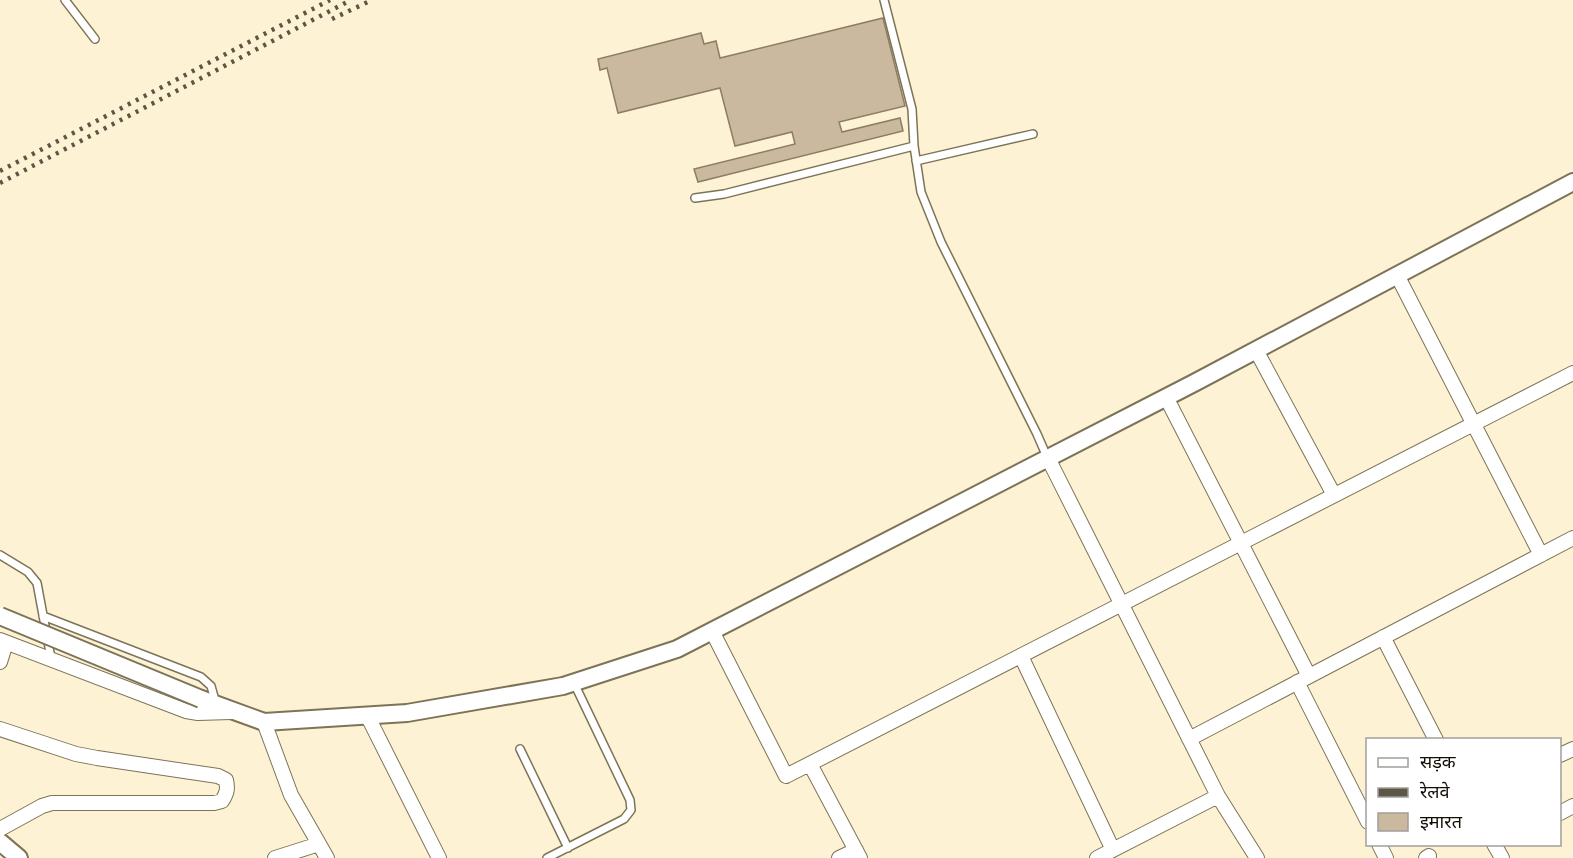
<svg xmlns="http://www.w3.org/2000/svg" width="1573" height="858" viewBox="0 0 1573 858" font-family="'Varela Round','Noto Sans Devanagari',sans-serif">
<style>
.building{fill:#cab99e;stroke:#8c7d63;stroke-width:1.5}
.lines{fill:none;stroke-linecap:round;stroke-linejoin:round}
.service-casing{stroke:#7d7357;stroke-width:10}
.minor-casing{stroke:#7d7357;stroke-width:16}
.tertiary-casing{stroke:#7d7357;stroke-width:20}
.service{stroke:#fff;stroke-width:7}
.minor{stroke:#fff;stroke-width:14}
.tertiary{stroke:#fff;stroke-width:16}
.rail{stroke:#5c5646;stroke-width:4.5;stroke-dasharray:3 6;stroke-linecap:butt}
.tertiary-bridge-casing{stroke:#7d7357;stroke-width:20;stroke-linecap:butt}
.tertiary-bridge{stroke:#fff;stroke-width:16}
</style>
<rect width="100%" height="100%" fill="#fdf3d4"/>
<path class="building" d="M883,18L905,106L839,122L842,132L900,118L903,131L698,182L694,169L795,144L792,132L735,146L720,88L618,113L607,68L600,70L598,59L701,33L704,44L716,41L720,58Z"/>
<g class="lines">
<g class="service-casing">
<path id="service" d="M65,0L95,39
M884,0L912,109L914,146L921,192L941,242L1037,434L1047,457
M916,161L1033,134
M695,198L724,194L914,146
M0,555L28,572L37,583L51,658
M43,616L201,677L211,686L216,704
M520,749L568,848
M547,858L624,819L631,810L630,800L574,683"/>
</g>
<g class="minor-casing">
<path id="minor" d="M1397,275L1541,555
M1256,350L1334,495
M1166,397L1309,676
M1048,458L1218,796L1257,858
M712,631L786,776L1573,373
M1383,637L1436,740
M0,640L186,711L198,713L231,712
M1021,656L1113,850
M0,662L6,643
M1297,682L1368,822
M367,715L439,858
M264,722L291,795L327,858
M0,729L76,754L97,758L218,776L226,780C228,789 227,793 222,801L214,803H52L42,806L0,829
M1189,739L1573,538
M1560,755L1573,749
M810,764L860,858
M1560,813L1573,806
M1379,844L1386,858
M1494,844L1502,858
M275,858L319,844
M839,858L856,850
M1097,858L1218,796
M1426,858L1429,856"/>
</g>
<g class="tertiary-casing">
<path id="tertiary" d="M201,699L264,722L407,713L563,686L677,649L1194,383L1573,182
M0,842L19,858"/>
</g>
<use href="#service" class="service"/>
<use href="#minor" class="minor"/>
<use href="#tertiary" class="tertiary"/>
<path class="rail" d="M332,19L372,0
M0,171L330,0
M0,183L351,0"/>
<g class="tertiary-bridge-casing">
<path id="tertiary-bridge" d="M0,616L201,699"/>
</g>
<use href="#tertiary-bridge" class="tertiary-bridge"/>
</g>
<rect x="1366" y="738" width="195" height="108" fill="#ffffff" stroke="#a09e9b" stroke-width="1.5"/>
<rect x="1378" y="758" width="30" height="9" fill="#ffffff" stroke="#a09e9b" stroke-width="1.5"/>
<text x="1420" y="768" font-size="18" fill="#110d04">सड़क</text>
<rect x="1378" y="788" width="30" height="9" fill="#5c5646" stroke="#a09e9b" stroke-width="1.5"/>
<text x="1420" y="798" font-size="18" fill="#110d04">रेलवे</text>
<rect x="1378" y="813" width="30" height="18" fill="#cab99e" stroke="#a09e9b" stroke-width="1.5"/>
<text x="1420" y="828" font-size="18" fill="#110d04">इमारत</text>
</svg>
